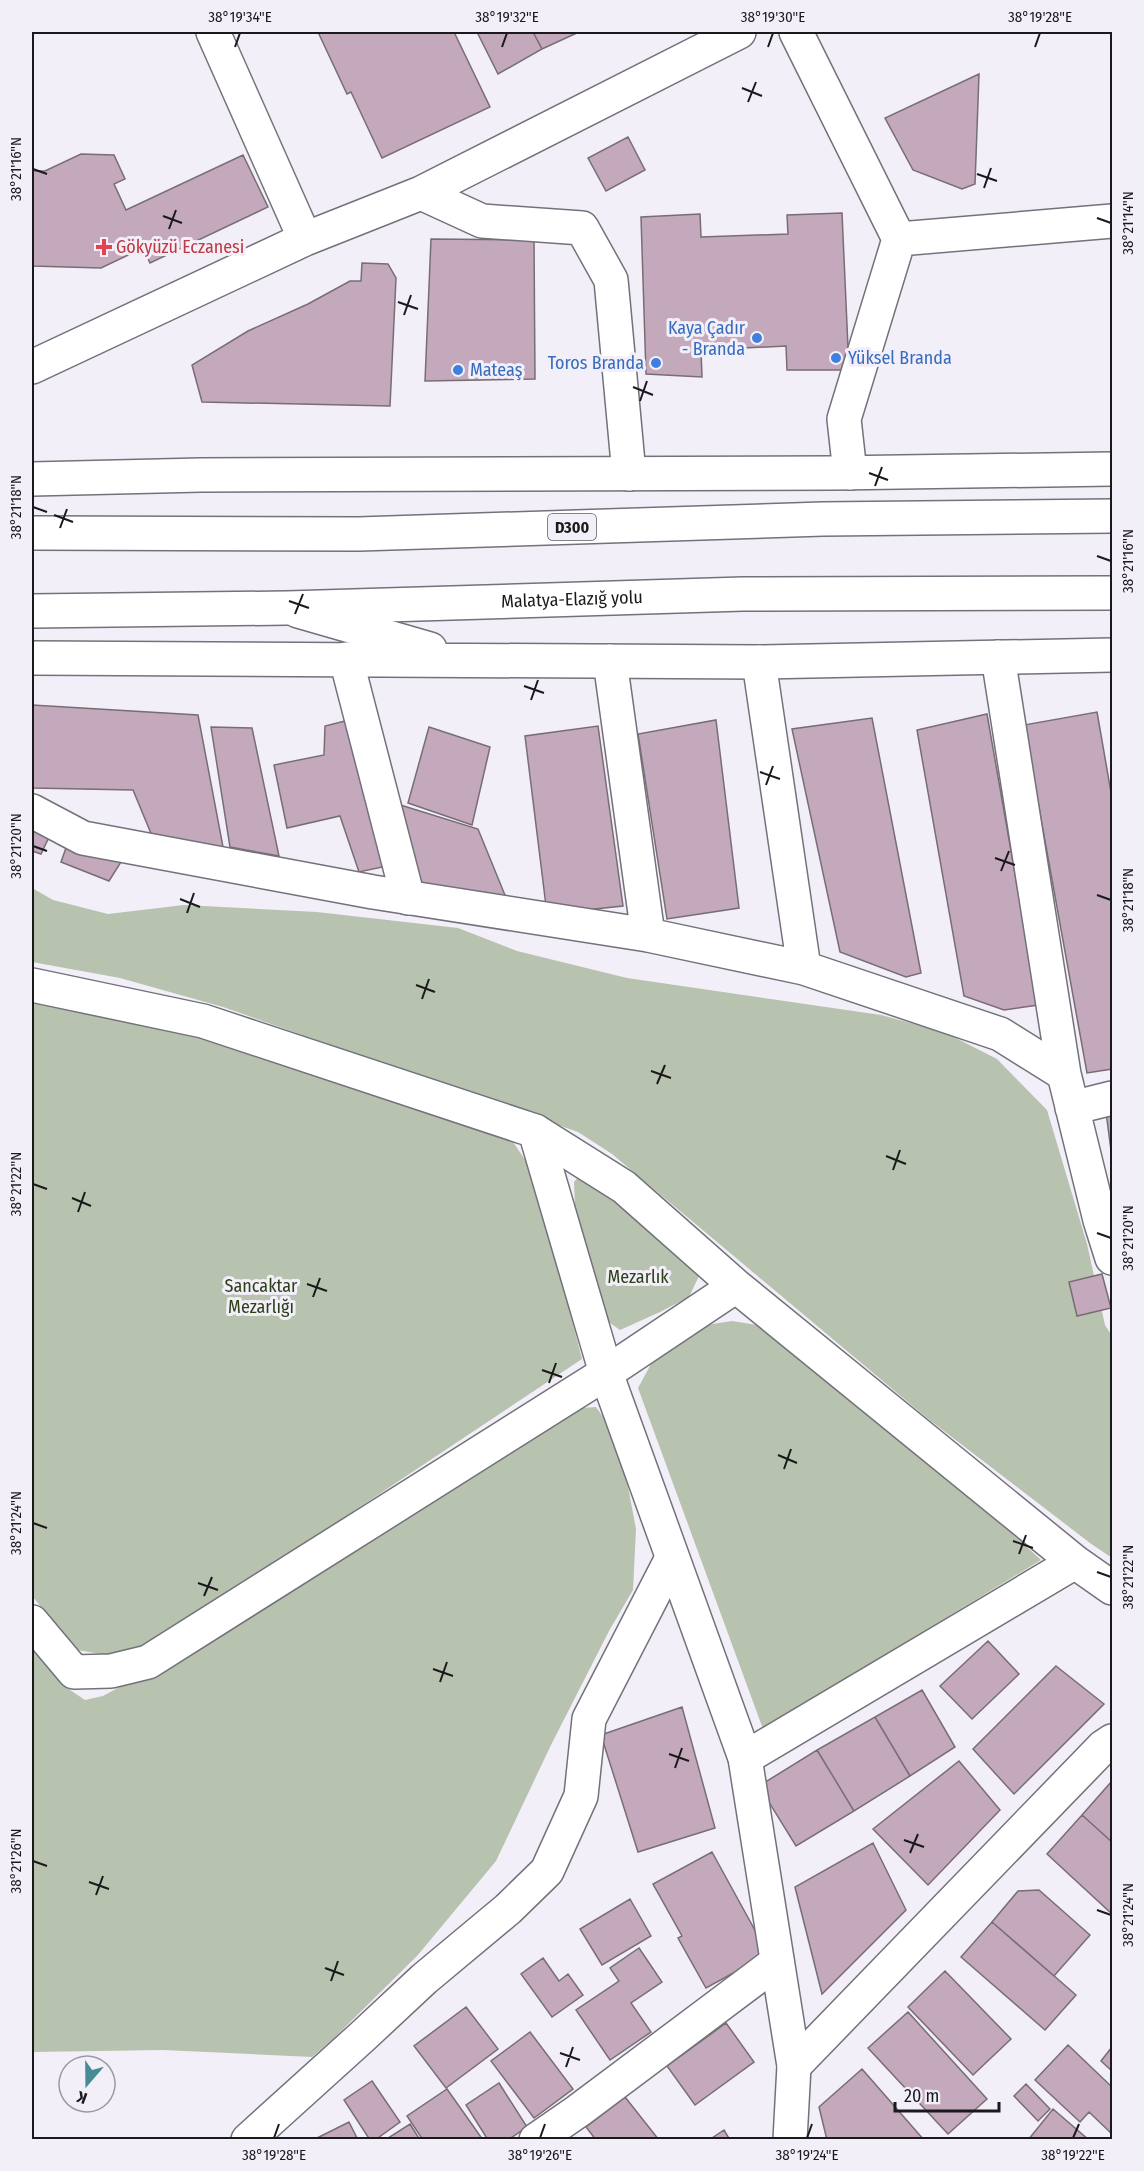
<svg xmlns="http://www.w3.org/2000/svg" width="1144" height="2171" viewBox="0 0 1144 2171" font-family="'Fira Sans Condensed',sans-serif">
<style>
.green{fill:#b7c2af}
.building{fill:#c4a8bb;stroke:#776e74;stroke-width:1.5}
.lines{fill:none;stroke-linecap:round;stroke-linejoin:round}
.street-casing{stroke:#73717a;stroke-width:36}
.secondary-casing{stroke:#73717a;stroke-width:36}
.highway-casing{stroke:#73717a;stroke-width:36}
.street{stroke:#fff;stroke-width:33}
.secondary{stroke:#fff;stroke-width:33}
.highway{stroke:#fff;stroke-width:33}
.ticks{fill:none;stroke:#1a1a1d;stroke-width:2}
.health-dot{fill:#e0444e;stroke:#f2eff9;stroke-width:2}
.shop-dot{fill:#3f7fe0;stroke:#f2eff9;stroke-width:2}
.labels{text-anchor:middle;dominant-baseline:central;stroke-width:6;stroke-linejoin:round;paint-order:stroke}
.shield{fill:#f2eff9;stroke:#5b5a5f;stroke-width:1.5}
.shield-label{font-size:16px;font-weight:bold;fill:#1a1a1d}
.health-label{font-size:18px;fill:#be3a42;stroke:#f2eff9;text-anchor:start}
.shop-label{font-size:18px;fill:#366cbe;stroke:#f2eff9;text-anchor:end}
.street-label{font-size:18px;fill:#1a1a1d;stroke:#f2eff9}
.park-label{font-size:18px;fill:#2b4016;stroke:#f2eff9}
.neatline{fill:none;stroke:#1a1a1d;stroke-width:2}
.ticks-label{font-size:15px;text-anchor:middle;fill:#1a1a1d}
</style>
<rect width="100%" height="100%" fill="#f2eff9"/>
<path class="green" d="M32,888L53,900L108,914L184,905L317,912L458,928L517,951L627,978L881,1015L944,1032L997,1059L1047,1110L1087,1244L1105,1325L1112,1336V1558L1090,1543L927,1418L612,1154L578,1132L223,1007L120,978L32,962Z
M32,1001L128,1018L249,1050L511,1139L534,1173L582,1359L151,1646L125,1658L77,1650L32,1596Z
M583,1172L699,1276L689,1297L660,1312L620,1330L606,1320L575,1207L574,1182Z
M732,1321L757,1325L971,1495L1041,1560L763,1729L638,1388L651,1364L706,1325Z
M596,1407L616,1435L628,1487L636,1529L633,1590L609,1631L551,1745L496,1861L417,1956L334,2038L312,2057L163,2050L32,2052V1648L61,1684L85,1700L103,1696L199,1644L325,1570L565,1409Z"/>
<path class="building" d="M318,32H454L490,107L382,158L351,92L347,94Z
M477,32H533L542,49L498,74Z
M533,32H579L542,49Z
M979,74L975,184L962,189L913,170L885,118Z
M628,137L645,170L606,191L588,158Z
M81,154L114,155L125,179L114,184L126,210L243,155L268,207L150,263L143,248L101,268L32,266V171H45Z
M842,213L849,370H787L786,346L701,350L702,377L646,374L641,217L700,214L701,237L788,234L787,215Z
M431,239L534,240L535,379L425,381Z
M362,263L388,264L396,278L390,406L202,402L192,365L248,331L308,304L350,281H361Z
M32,705L198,715L224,852L155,843L133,790L32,788Z
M1097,712L1112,798V1069L1087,1073L1024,725Z
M987,714L1038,1005L1004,1010L964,996L917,730Z
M357,718L392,865L359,872L340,816L287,828L274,765L324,755L325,726Z
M872,718L921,973L906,977L840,952L792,729Z
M716,720L739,908L667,919L638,734Z
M598,726L623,906L547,914L525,736Z
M211,727L252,728L279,856L230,847Z
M429,727L490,747L472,825L408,803Z
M394,803L478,829L507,900L417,890Z
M32,826L51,833L41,854L32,851Z
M67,845L121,862L109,881L61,862Z
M1112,1111V1158L1106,1112Z
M1102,1274L1111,1308L1077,1316L1069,1282Z
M988,1641L1019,1674L972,1719L940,1686Z
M1056,1666L1104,1704L1014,1794L973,1749Z
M922,1690L955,1747L910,1776L875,1717Z
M682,1707L715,1828L638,1852L601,1735Z
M875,1717L910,1776L854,1811L817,1750Z
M817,1750L854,1811L796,1846L759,1786Z
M959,1761L1000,1810L928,1885L873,1829Z
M1112,1781V1842L1082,1815Z
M1082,1815L1112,1842V1914L1047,1854Z
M873,1843L906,1910L822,1994L795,1887Z
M712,1852L768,1954L706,1988L678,1938L682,1936L653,1884Z
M1039,1890L1090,1935L1054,1976L992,1922L1018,1891Z
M630,1899L651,1936L602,1965L580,1929Z
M992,1922L1076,1995L1045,2030L961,1957Z
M639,1948L662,1982L631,2003L651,2032L610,2060L576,2010L619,1981L610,1968Z
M543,1958L559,1981L568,1974L583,1995L552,2017L521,1974Z
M945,1971L1011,2039L973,2075L908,2007Z
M466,2007L498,2049L446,2088L414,2046Z
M908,2012L987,2099L948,2134L868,2048Z
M726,2023L754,2062L695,2105L667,2066Z
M530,2032L573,2089L534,2118L491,2061Z
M1068,2045L1112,2087V2134L1089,2112L1080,2122L1035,2080Z
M1112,2047V2071L1101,2061Z
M862,2069L924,2140H827L819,2107Z
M372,2081L400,2122L375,2140H370L344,2100Z
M499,2083L527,2127L508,2140H488L466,2105Z
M1026,2084L1050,2109L1038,2121L1014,2096Z
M447,2089L483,2140H423L407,2116Z
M625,2097L659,2140H596L586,2127Z
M1053,2109L1089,2140H1028Z
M349,2122L358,2140H313Z
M410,2124L420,2140H385Z
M724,2130L730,2140H709Z"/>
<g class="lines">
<g class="street-casing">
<path id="street" d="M213,32L305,239
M796,32L899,239L1112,221
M421,193L482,221L582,228L611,280L629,474
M32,367L305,239L421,193L739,32
M850,473L844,419L899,239
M998,657L1064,1074
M610,661L648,935
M759,662L804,968
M32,811L83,838L373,892L648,935L804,968L1000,1034L1064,1074L1100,1220L1112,1258
M1072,1108L1112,1098
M736,1286L1075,1562L745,1758
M1075,1562L1112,1588
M32,1622L74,1672L111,1671L148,1662L606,1373L736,1286L624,1187L535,1131
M794,2066L1103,1747L1112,1741
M248,2140L363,2036L424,1979L508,1909L547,1871L581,1796L589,1719L672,1558
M536,2140L578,2111L777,1962"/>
</g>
<g class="secondary-casing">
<path id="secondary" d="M32,479L201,475L834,473L1112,469
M298,611L430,649
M32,658L759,662L1112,655
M346,659L408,898
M32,985L203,1021L535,1131L606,1373L745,1758L794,2066L790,2140"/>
</g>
<g class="highway-casing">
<g id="highway">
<path d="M32,533L359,534L823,519L1112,516"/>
<path id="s1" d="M32,611L287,608L743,594L1112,593"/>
</g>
</g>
<use href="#street" class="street"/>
<use href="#secondary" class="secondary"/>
<use href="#highway" class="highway"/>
</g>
<path class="ticks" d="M235,47L240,33M502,47L507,33M768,47L773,33M1035,47L1040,33M742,88L762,96M748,102L756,82M33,169L47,174M977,174L997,181M984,188L991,168M163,216L182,223M1097,218L1111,223M169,229L176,210M398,302L418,309M404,315L411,295M633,387L653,395M640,401L647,381M869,473L888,480M875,486L882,467M33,507L47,512M54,515L73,522M60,528L67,509M1097,556L1111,561M289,601L309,608M295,614L303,594M524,686L544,693M531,700L538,680M760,772L780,779M766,785L773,766M33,846L47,851M995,858L1015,865M1001,871L1009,851M1097,895L1111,900M180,899L200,907M187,913L194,893M416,985L435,992M422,999L429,979M651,1071L671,1078M657,1084L665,1065M886,1156L906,1164M893,1170L900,1150M33,1184L47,1189M72,1198L91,1206M78,1212L85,1192M1097,1233L1111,1238M307,1284L327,1291M313,1297L320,1278M542,1370L562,1377M549,1383L556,1363M778,1455L797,1463M784,1469L791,1449M33,1523L47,1528M1013,1541L1033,1548M1019,1554L1026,1535M1097,1572L1111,1577M198,1583L218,1590M204,1596L212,1577M433,1669L453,1676M440,1682L447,1662M669,1754L689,1761M675,1768L682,1748M904,1840L924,1847M910,1853L918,1834M33,1861L47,1866M89,1882L109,1889M96,1895L103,1876M1097,1910L1111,1915M325,1968L344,1975M331,1981L338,1961M560,2053L580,2060M566,2067L573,2047M274,2138L279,2124M540,2138L545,2124M807,2138L812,2124M1073,2138L1079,2124"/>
<path class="health-dot" d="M101 238h6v6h6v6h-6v6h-6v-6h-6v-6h6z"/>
<g class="shop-dot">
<circle cx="757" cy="338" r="6"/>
<circle cx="836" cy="358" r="6"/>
<circle cx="656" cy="363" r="6"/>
<circle cx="458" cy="370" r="6"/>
</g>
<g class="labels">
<rect class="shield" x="548" y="514" width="48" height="26" rx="4.5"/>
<g class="shield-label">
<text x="572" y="527">D300</text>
</g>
<g class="health-label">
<text x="116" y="247">Gökyüzü Eczanesi</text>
</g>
<g class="shop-label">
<text x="745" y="328">Kaya Çadır<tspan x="745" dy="21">- Branda</tspan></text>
<text x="848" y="358" text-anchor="start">Yüksel Branda</text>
<text x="644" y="363">Toros Branda</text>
<text x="470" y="370" text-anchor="start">Mateaş</text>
</g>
<g class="street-label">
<text stroke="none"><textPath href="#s1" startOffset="540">Malatya-Elazığ yolu</textPath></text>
</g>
<g class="park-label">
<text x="638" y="1277">Mezarlık</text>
<text x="261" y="1286">Sancaktar<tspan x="261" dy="21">Mezarlığı</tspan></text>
</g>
</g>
<rect width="1144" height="2171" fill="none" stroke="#f2eff9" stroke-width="66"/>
<g transform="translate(87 2084) rotate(200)"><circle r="28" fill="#f2eff9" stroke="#9c9aa1" stroke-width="1.5"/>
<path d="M0-4.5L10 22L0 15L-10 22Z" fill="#458c94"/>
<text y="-9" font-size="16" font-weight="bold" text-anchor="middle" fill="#1a1a1d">K</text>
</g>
<path d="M895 2102v9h104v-9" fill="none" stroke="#1a1a1d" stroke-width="3"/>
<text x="904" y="2102" font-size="18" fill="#1a1a1d" stroke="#f2eff9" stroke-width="4.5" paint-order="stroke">20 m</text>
<rect x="33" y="33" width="1078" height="2105" class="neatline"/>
<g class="ticks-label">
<text x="240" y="22">38°19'34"E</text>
<text x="507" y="22">38°19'32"E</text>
<text x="773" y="22">38°19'30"E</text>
<text x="1040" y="22">38°19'28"E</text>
<text transform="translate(16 169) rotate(-90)" y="5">38°21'16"N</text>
<text transform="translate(1128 223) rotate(-90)" y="5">38°21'14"N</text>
<text transform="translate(16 507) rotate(-90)" y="5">38°21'18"N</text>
<text transform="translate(1128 561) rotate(-90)" y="5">38°21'16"N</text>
<text transform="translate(16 846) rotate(-90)" y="5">38°21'20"N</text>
<text transform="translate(1128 900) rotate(-90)" y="5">38°21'18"N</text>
<text transform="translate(16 1184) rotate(-90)" y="5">38°21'22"N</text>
<text transform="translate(1128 1238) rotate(-90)" y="5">38°21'20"N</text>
<text transform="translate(16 1523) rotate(-90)" y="5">38°21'24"N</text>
<text transform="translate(1128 1577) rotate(-90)" y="5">38°21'22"N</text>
<text transform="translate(16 1861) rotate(-90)" y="5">38°21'26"N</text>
<text transform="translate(1128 1915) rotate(-90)" y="5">38°21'24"N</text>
<text x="274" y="2160">38°19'28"E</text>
<text x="540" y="2160">38°19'26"E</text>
<text x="807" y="2160">38°19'24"E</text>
<text x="1073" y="2160">38°19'22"E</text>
</g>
</svg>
